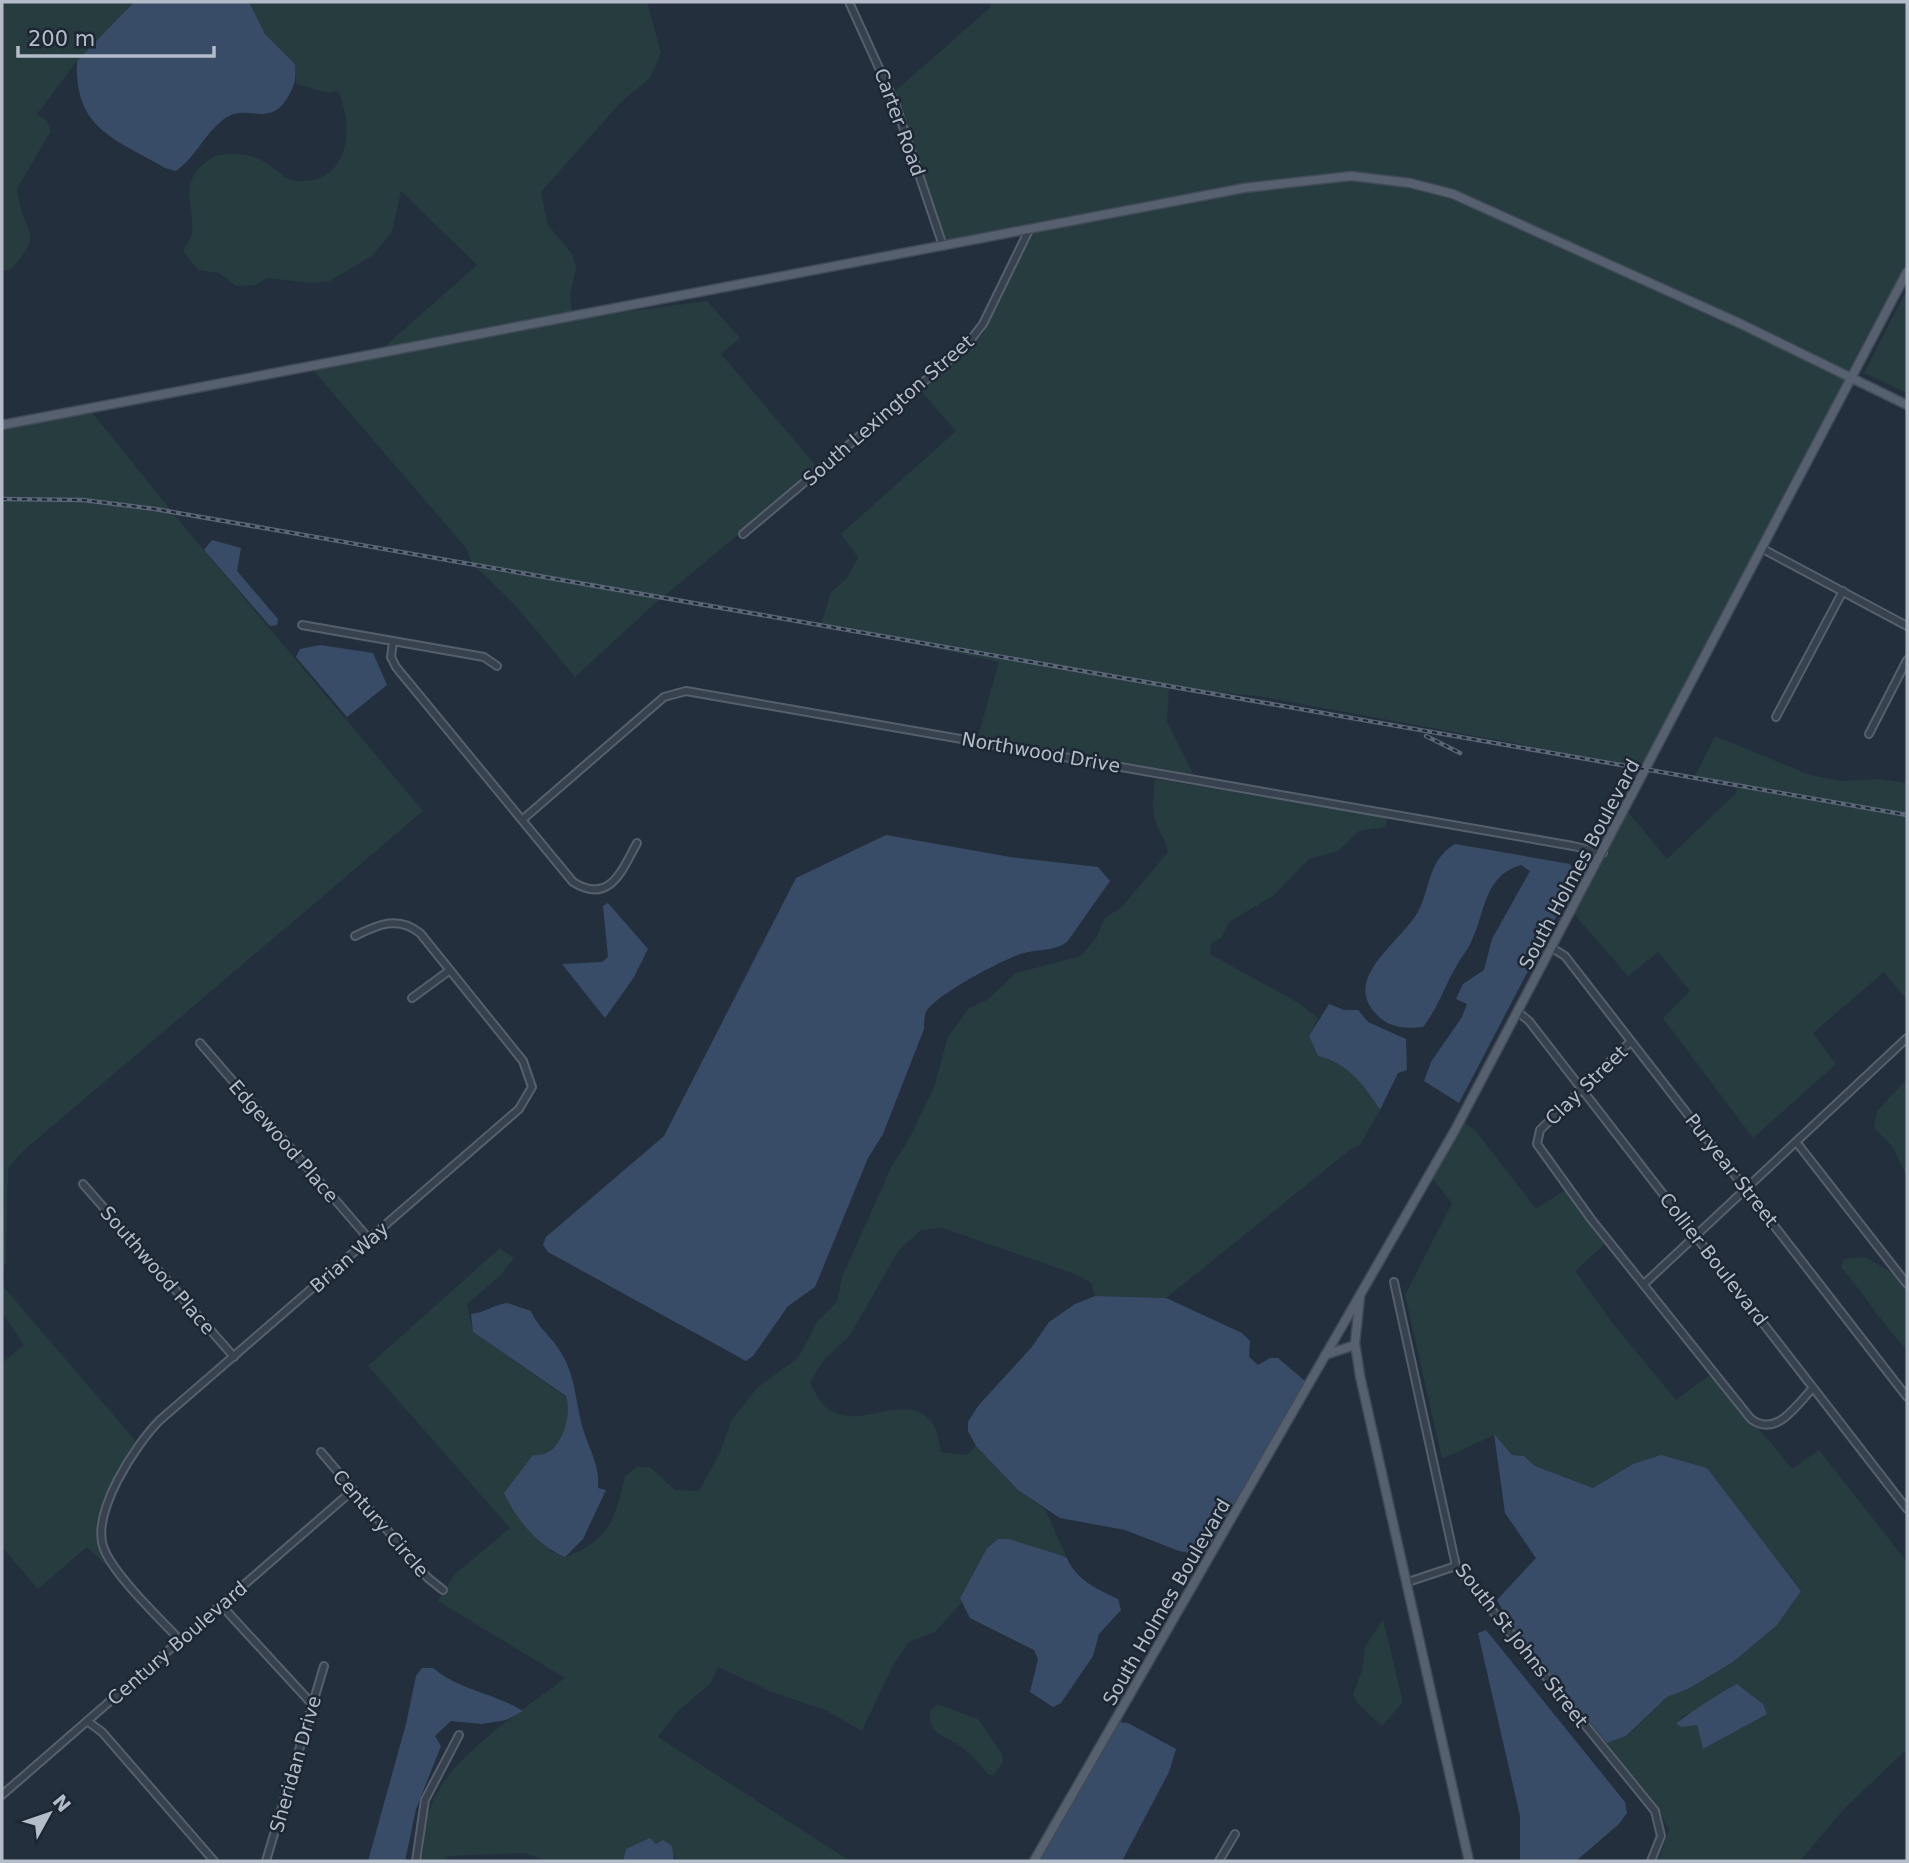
<svg xmlns="http://www.w3.org/2000/svg" width="1909" height="1863" viewBox="0 0 1909 1863" font-family="'DejaVu Sans',sans-serif">
<style>
.green{fill:#263c3f;fill-rule:evenodd}
.water{fill:#394c67}
.lines{fill:none;stroke-linecap:round;stroke-linejoin:round}
.minor-casing{stroke:#565f6c;stroke-width:10}
.major-casing{stroke:#414a57;stroke-width:11}
.minor{stroke:#38414e;stroke-width:6}
.major{stroke:#56606e;stroke-width:8}
.rail-casing{stroke:#5a6575;stroke-width:4.5}
.rail{stroke:#1d2633;stroke-width:2;stroke-dasharray:5;stroke-linecap:butt}
.labels{text-anchor:middle;dominant-baseline:central;stroke-width:5;stroke-linejoin:round;paint-order:stroke}
.street-label{font-size:19px;fill:#b4bcc9;stroke:#1d2633}
</style>
<rect width="100%" height="100%" fill="#242f3e"/>
<path class="green" d="M2,2H134L77,61L37,114L46,120L51,131L17,189C22,237 48,229 10,270L2,271Z
M249,2H647L661,53L650,78L621,102L541,192L548,225L572,254L576,268L570,296L572,313L382,349L477,265L401,191L392,232L373,255L330,281L312,283L268,278L255,285L236,286L219,273L198,270L183,251C186,245 192,238 192,232C195,204 176,182 210,159C218,154 226,154 235,154C270,154 278,180 297,181C349,185 355,128 338,91L329,93L296,84L295,64L265,34Z
M989,2H1907V265L1848,373L1483,202C1369,154 1275,179 1160,201C1089,215 1017,228 946,242L912,151L894,92L991,7Z
M1351,180L1409,186L1452,197L1739,328L1845,380L1644,767L1258,696L1169,688L1167,721L1194,776L978,737L999,662L821,624L831,592L847,578L858,557L841,534L956,431L919,389L983,334L1031,233L1245,192Z
M1907,289V393L1864,373Z
M707,301L740,338L721,354L818,468L651,607L575,677L516,606L471,562L467,549L313,370L587,317Z
M91,411L181,523L423,811L23,1151L8,1168L6,1262L2,1267V428Z
M1715,736L1810,775L1840,781L1879,779L1907,783V1000L1884,972L1813,1033L1836,1064L1753,1138L1663,1018L1690,991L1658,952L1628,976L1574,914L1628,812L1667,859L1736,793L1737,784L1694,778Z
M1155,779L1388,817L1385,827L1359,831L1338,851L1309,859L1273,896L1229,922L1221,938L1211,944L1210,954L1297,1002L1318,1018L1309,1036L1318,1056C1348,1063 1364,1085 1380,1110L1360,1145L1351,1149L1166,1298L1095,1296L1091,1283L1075,1274L943,1228L921,1230L899,1250L850,1335L823,1361L810,1382C815,1392 819,1402 828,1409C860,1433 910,1386 934,1426C938,1432 939,1445 941,1452L967,1455L976,1446L1018,1490L1045,1509L1067,1558L1009,1539H998L987,1548L960,1597L962,1602L936,1631L908,1643L892,1667L862,1731L825,1710L772,1692L718,1667L710,1684L676,1713L658,1737L850,1861H674L676,1858L656,1844L626,1849L623,1861H547L524,1853L449,1856L445,1861H421C426,1842 424,1822 432,1803C453,1753 523,1711 565,1678L438,1601L454,1575L510,1528L368,1366L500,1248L514,1258L501,1275L467,1304L473,1332L566,1397C574,1419 562,1446 541,1456L550,1551L565,1557C611,1540 614,1520 625,1476L637,1467H650L675,1490L699,1491L720,1453L731,1421L757,1388L798,1358L817,1322L837,1302L842,1277L891,1168L910,1137L934,1087L948,1037L968,1009L987,1000L1016,973L1081,956L1096,938L1105,918L1122,907L1168,852C1166,841 1161,835 1157,826C1150,811 1154,794 1155,779Z
M1907,1079V1177L1892,1146L1874,1128L1877,1111Z
M1463,1122L1476,1131L1536,1209L1565,1190L1606,1243L1575,1271L1614,1325L1676,1400L1711,1374C1738,1408 1766,1435 1792,1469L1819,1450L1907,1562V1749L1844,1809L1800,1861H1658L1669,1829L1658,1809L1607,1743L1627,1736L1667,1697L1688,1689L1733,1662L1777,1625L1801,1590L1706,1468L1686,1462L1633,1464L1593,1488L1535,1466L1524,1456L1512,1455L1494,1435L1442,1459L1405,1295L1452,1203L1432,1178ZM1737,1684L1763,1704L1766,1714L1703,1749L1697,1725L1682,1727L1681,1717L1700,1709Z
M1865,1257L1894,1274L1907,1290V1350C1882,1324 1864,1294 1841,1267L1844,1259Z
M2,1285L139,1445L104,1510L99,1530L108,1567L87,1547L38,1589L2,1547V1363L24,1345L2,1313Z
M1383,1619L1403,1702L1382,1726L1357,1703L1353,1694L1362,1671L1365,1647Z
M937,1704L978,1719L1002,1754L1003,1762L994,1775H989C980,1765 972,1754 960,1746C943,1735 928,1735 930,1711Z"/>
<path class="water" d="M134,2H249L265,34L295,64C296,80 295,86 286,100C267,128 247,102 224,119C204,134 196,157 176,171L165,168C114,138 74,129 77,61Z
M212,540L241,548L237,571L278,619L277,625L270,626L204,550Z
M320,645L373,653L387,685L347,717L296,657L300,649Z
M886,835L1010,857L1098,867L1110,881L1067,942C1054,951 1039,949 1024,953C1005,958 935,995 926,1012C924,1016 924,1024 924,1029L883,1134L868,1158L815,1287L788,1306L753,1356L746,1361L548,1252L543,1245L546,1237L664,1136L796,878Z
M1455,844L1570,864L1576,879L1459,1103L1424,1081L1431,1062L1462,1017L1467,1004L1456,999L1463,984L1484,970L1492,939L1530,871L1521,865C1483,876 1486,912 1471,942C1468,950 1461,957 1457,965C1445,985 1438,1008 1423,1027C1407,1029 1390,1028 1378,1016C1338,977 1405,941 1420,908C1431,883 1429,860 1455,844Z
M608,903L648,949L634,977L605,1018L562,964L602,962L608,957L603,906Z
M1329,1004L1344,1010H1358L1368,1022L1406,1039L1407,1070L1398,1073L1380,1110C1364,1085 1348,1063 1318,1056L1309,1036Z
M1095,1296L1166,1298L1242,1333L1250,1341L1249,1357L1258,1365L1270,1358H1278L1306,1382L1208,1552L1199,1555L1179,1551L1125,1530L1060,1518L1018,1490L976,1446L968,1431V1422L978,1406L1031,1348L1049,1322L1075,1304Z
M507,1303L531,1311C538,1328 551,1336 560,1351C577,1377 575,1406 585,1435C591,1453 600,1468 598,1488L606,1490L583,1539L565,1557C539,1547 516,1519 504,1493L533,1455C560,1459 573,1417 566,1396L473,1332L471,1314C484,1313 493,1305 507,1303Z
M1494,1434L1512,1455L1524,1456L1535,1466L1593,1488L1633,1464L1661,1455L1707,1468L1801,1591L1777,1625L1733,1662L1688,1689L1667,1697L1626,1736L1607,1743L1512,1628L1497,1600L1536,1558L1505,1513Z
M998,1539H1009L1060,1555L1067,1558C1076,1580 1097,1589 1118,1599L1121,1610L1099,1634L1093,1656L1061,1703L1053,1707L1030,1692L1038,1659L1034,1650L970,1618L960,1598L987,1548Z
M1486,1630L1625,1802L1627,1813L1619,1824L1576,1861H1520V1816L1478,1633Z
M422,1668H433C459,1690 494,1693 523,1711L506,1720L482,1724L451,1721L435,1736L441,1746L416,1809L405,1861H368L406,1724L416,1676Z
M1737,1684L1763,1704L1767,1714L1703,1749L1697,1725L1682,1727L1676,1724C1680,1719 1729,1687 1737,1684Z
M1118,1722L1128,1723L1176,1749L1169,1772L1122,1861H1038Z
M650,1838L656,1844L663,1840L672,1846L674,1861H623L626,1849Z"/>
<g class="lines">
<g class="minor-casing">
<path id="minor" d="M849,2L895,103L943,246
M743,534L965,347L983,324L1029,230
M1763,549L1907,626
M302,625L484,657L497,666
M393,642L391,657L396,667L573,882C610,905 622,870 637,843
M1776,717L1843,591
M1869,734L1907,660
M522,820L664,697L686,691L1573,846L1603,853
M1552,948L1565,956L1907,1397
M412,998L450,970
M1518,1012L1529,1021L1907,1509
M1631,1041L1540,1130L1537,1144L1591,1219L1751,1419C1777,1438 1796,1405 1813,1388
M200,1043L369,1239
M1797,1143L1907,1284
M83,1184L234,1357
M1394,1282L1456,1566L1655,1811L1661,1836L1651,1861
M1644,1284L1907,1038
M321,1452L428,1578L443,1590
M1408,1582L1456,1566
M221,1605L313,1705
M180,1640C159,1618 115,1576 104,1549C90,1514 135,1445 160,1420L519,1109L532,1087L523,1061L420,933C398,915 377,925 355,936
M87,1721L102,1732L214,1861
M2,1795L352,1491
M266,1861L324,1666
M416,1861L425,1800L459,1735
M1219,1861L1235,1834"/>
</g>
<g class="major-casing">
<path id="major" d="M2,425L1244,188L1351,176L1410,183L1453,194L1741,324L1907,405
M1360,1296L1355,1343L1360,1376L1469,1861
M1325,1355L1355,1345
M1034,1861L1455,1130L1907,272"/>
</g>
<use href="#minor" class="minor"/>
<use href="#major" class="major"/>
<g class="rail-casing">
<path id="rail" d="M2,499L83,500L155,509L1907,815
M1426,736L1460,753"/>
</g>
<use href="#rail" class="rail"/>
</g>
<g class="labels">
<g class="street-label">
<text transform="translate(900 122) rotate(70)">Carter Road</text>
<text transform="translate(888 410) rotate(-41)">South Lexington Street</text>
<text transform="translate(1041 752) rotate(10)">Northwood Drive</text>
<text transform="translate(1579 864) rotate(-62)">South Holmes Boulevard</text>
<text transform="translate(1586 1085) rotate(-44)">Clay Street</text>
<text transform="translate(284 1141) rotate(49)">Edgewood Place</text>
<text transform="translate(1732 1170) rotate(52)">Puryear Street</text>
<text transform="translate(349 1257) rotate(-41)">Brian Way</text>
<text transform="translate(1714 1259) rotate(52)">Collier Boulevard</text>
<text transform="translate(158 1270) rotate(49)">Southwood Place</text>
<text transform="translate(381 1523) rotate(49)">Century Circle</text>
<text transform="translate(1166 1602) rotate(-60)">South Holmes Boulevard</text>
<text transform="translate(177 1643) rotate(-41)">Century Boulevard</text>
<text transform="translate(1522 1645) rotate(52)">South St Johns Street</text>
<text transform="translate(295 1764) rotate(-74)">Sheridan Drive</text>
</g>
</g>
<rect width="1909" height="1863" fill="none" stroke="#b4bcc9" stroke-width="7"/>
<g transform="translate(49 1814) rotate(50)" stroke="#1d2633" stroke-width="5" paint-order="stroke">
<path d="M0-5L12 26L0 18L-12 26Z" fill="#b4bcc9"/>
<text y="-10" font-size="19" font-weight="bold" text-anchor="middle" fill="#b4bcc9">N</text>
</g>
<path d="M18 46v10h196v-10" fill="none" stroke="#b4bcc9" stroke-width="3.5"/>
<text x="28" y="46" font-size="21" fill="#b4bcc9" stroke="#1d2633" stroke-width="5" paint-order="stroke">200 m</text>
</svg>
